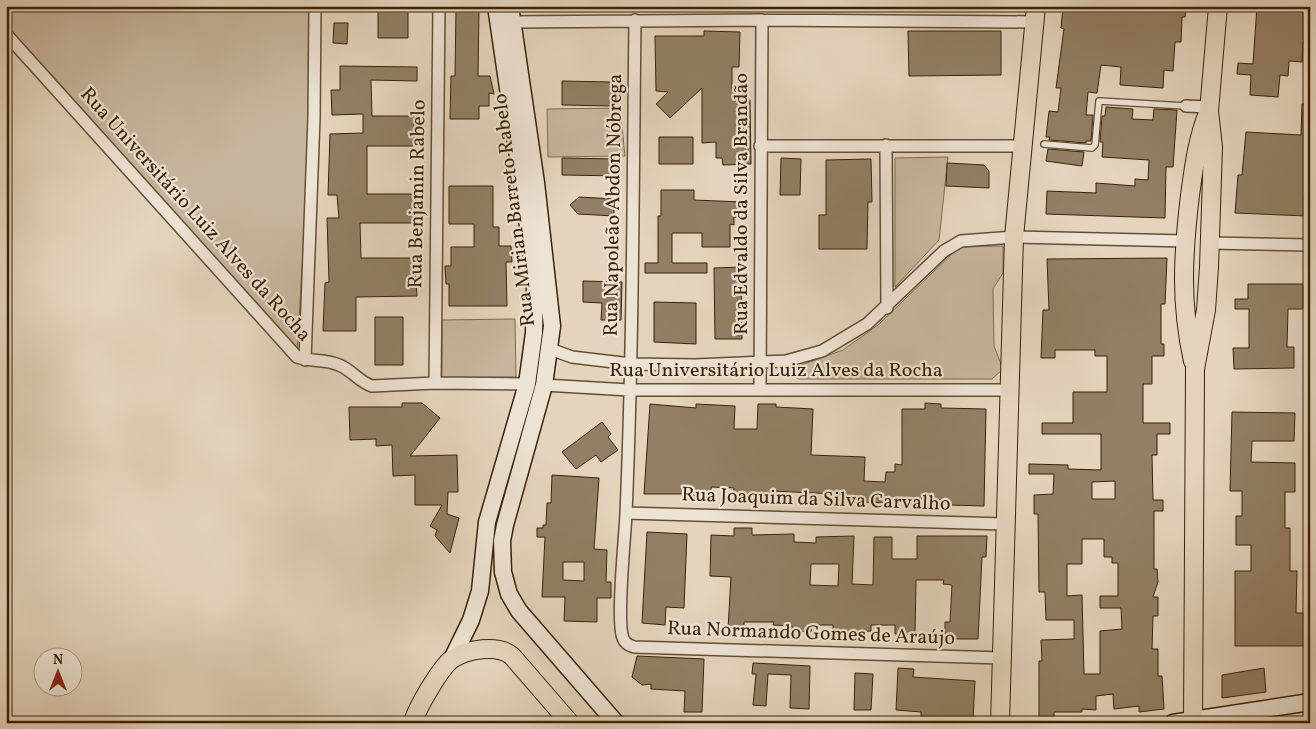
<svg xmlns="http://www.w3.org/2000/svg" width="1316" height="729" viewBox="0 0 1316 729" font-family="Vollkorn,serif">
<style>
.green{fill:#c7b69e;stroke:#806c52}
.building{fill:#927f65;stroke:#3a2306;fill-rule:evenodd}
.lines{fill:none;stroke-linecap:round;stroke-linejoin:round}
.lane-casing{stroke:#644f34;stroke-width:8}
.street-casing{stroke:#644f34;stroke-width:14}
.secondary-casing{stroke:#3a2306;stroke-width:19}
.primary-casing{stroke:#3a2306;stroke-width:20}
.lane{stroke:#ede3d4;stroke-width:5.5}
.street{stroke:#ede3d4;stroke-width:11}
.secondary{stroke:#ede3d4;stroke-width:16}
.primary{stroke:#e4d4bd;stroke-width:18}
.labels{text-anchor:middle;dominant-baseline:central;stroke-width:4.5;stroke-linejoin:round;paint-order:stroke}
.street-label{font-size:20px;fill:#3a2306;stroke:#ede3d4}
</style>
<rect width="100%" height="100%" fill="#e4d4bd"/>
<filter id="stains"><feTurbulence type="fractalNoise" baseFrequency=".004" numOctaves="4"/><feColorMatrix values="0 0 0 0 .2 0 0 0 0 .09 0 0 0 0 .02 0 0 0 .5 -.17"/></filter>
<radialGradient id="worn" r=".72"><stop offset=".6" stop-color="#630" stop-opacity="0"/><stop offset="1" stop-color="#630" stop-opacity=".3"/></radialGradient>
<path class="green" d="M6,6H317L297,355L6,30Z
M620,108L625,156L548,157L547,109Z
M948,157L939,240L895,287V158Z
M1003,246V273L993,289L994,346L1003,369L992,379H799L790,375V369L843,350L878,325L959,247Z
M515,319L516,377L442,378V320Z"/>
<path class="building" d="M1063,6H1186L1185,17H1182L1181,42H1175L1173,71L1164,70L1163,88L1120,85L1121,67L1101,65L1097,93L1088,92L1086,115H1093L1091,141H1086V143L1049,140L1050,137H1046L1049,111L1058,112L1061,88H1056L1064,29L1061,28Z
M1257,6H1310V43L1303,42L1302,62L1289,61L1288,76L1280,75L1278,97L1250,95L1251,75L1237,74L1238,63L1253,64Z
M456,8H479L478,76H490L494,94L489,93V106H479V119H450L451,76H455Z
M408,9V38H378V10Z
M334,23H348L347,44L333,43Z
M704,31L740,32L739,67H732V91H741V100H750L751,164L723,165L722,158H716V142L702,143V88L670,118L656,104L668,92L656,91L655,36H704Z
M908,31H1001V75L909,76Z
M340,66L417,67V81L371,80L372,116H414V146H367V194H418V223H360L361,258H414L417,296L356,297V331H323L325,283L329,282L327,218H339L337,195H328L330,134L363,133V114L332,115L331,90H340Z
M562,81L612,82V106L562,105Z
M1302,104H1310V166H1306L1304,200L1307,201L1306,216L1235,213L1238,175H1242L1246,132L1301,135Z
M1106,107L1133,109L1132,119L1153,120L1154,109L1177,110L1173,167H1166L1165,218L1046,214L1047,191L1096,193V183L1135,186V179L1148,180L1149,160L1102,157L1103,142H1100L1102,116H1105Z
M659,137H693V164H659Z
M1048,149L1084,152L1082,166L1046,161Z
M562,158L620,159V176L562,175Z
M781,158L801,159L800,195H780Z
M871,159L872,202H868L867,249H819V215H826V160Z
M947,163L984,165L989,171V188L946,186Z
M449,186H493V227H499V246H511L512,262H506L507,306H449V284H446L445,266H451V247H474V224H449Z
M661,190H694V200L743,202L742,218L734,217V225L730,224V247H702V233H672V263H707V273H645V263H658V216H661Z
M579,197L614,199V216L578,214L570,205Z
M1167,258L1165,304H1161V344H1164V356H1152V384H1143V423H1170V434H1157V455H1152L1153,500H1163V511H1154V569H1157L1158,582L1153,597H1158V616H1153L1152,649H1158V676H1162L1164,709L1139,712V706L1114,709L1113,694L1096,696V710L1082,709V712H1054V721H1039V661H1042L1041,640L1074,639V620H1046L1045,592H1039L1038,514H1034V495L1053,494L1054,474H1029V464L1068,465V469L1101,470V434H1042V423H1073V392H1107V356H1095V350H1055V358H1041L1043,310H1049L1047,259ZM1115,481V499H1092V482ZM1082,539H1104V557H1112V563H1118V596H1100V608H1121L1122,629L1100,631V674H1084L1082,595L1067,596V564H1082Z
M741,267L742,339H715L714,268Z
M583,281L622,282L621,320H601L602,303L583,302Z
M1248,284H1303V309H1288L1287,347H1294V368L1234,369L1233,348H1249V309H1235V299H1248Z
M654,302L696,303V344L654,342Z
M375,317H403V365H375Z
M402,403H422L440,418L410,456L457,455L458,492H448L447,514L459,518L450,553L435,536L437,530L430,526L442,505H415V475L393,476L392,445L376,446V439L350,440L349,407H402Z
M925,403L941,404V408L986,409L984,506L949,505V500L913,499V504L838,501V494L771,491L770,497L733,495L734,488L711,487V497L693,496V494H644L650,404L696,408V404L735,406L734,429H757L758,404H776V407L813,409L811,455L865,457L864,481L885,482L886,472H895V464L902,465V409H925Z
M1232,412L1295,413L1294,441H1252L1251,462L1295,463V492H1285V528H1290V571H1297L1296,613H1306V646H1235V571H1251V545H1236V516H1242V491H1230Z
M602,422L611,434L608,437L618,450L601,462L596,455L576,469L562,452Z
M552,475L599,478L594,549L607,550L606,582H611V598H597V622L564,621L565,597H542L545,537H537V528H543V525H546L547,503H551ZM563,562H584V581L563,580Z
M734,528H752V535L794,534V542L816,543V537L854,536L852,584L873,585L874,537H892V559H917V536H987L986,557H982L978,639H945V622H950L952,585L943,584L944,580H916L915,635L895,634V625H871V631L852,632L833,631V625H812L811,632L792,631V626L773,625L774,622H744V630L728,629L731,577L710,576L711,535L734,536ZM811,564H839L838,586L810,585Z
M647,532L687,534L684,608L666,607L665,625L642,623Z
M637,656L704,659L702,712H684L685,691L651,689V684L642,685L632,677Z
M753,663L810,666L809,709L790,708L791,675L768,674L766,706L753,705L756,674H752Z
M898,668L914,669L913,677L975,681L973,720L921,717V712L896,710Z
M1264,668L1266,692L1222,698V675Z
M855,673L873,674L871,710H854Z"/>
<g class="lines">
<g class="lane-casing">
<path id="lane" d="M1044,144L1092,148L1095,145L1099,101L1186,106"/>
</g>
<g class="street-casing">
<path id="street" d="M635,20C633,185 633,349 626,514C625,537 616,622 623,638C625,644 629,645 634,647L1002,658
M512,22L762,20L1035,22
M6,34L297,357C311,362 326,359 339,365C352,370 359,382 372,386L435,383L527,384
M1186,106L1209,107
M886,145L887,308
M760,146H1023
M1210,243L1310,245
M550,349L572,357L631,364L695,365L786,361L822,351L867,324L944,251L961,241L1014,237L1185,241
M305,360L314,118L315,6
M435,383L439,6
M544,385L629,390H1008
M760,389L762,20
M626,513L1005,524"/>
</g>
<g class="secondary-casing">
<path id="secondary" d="M510,6L536,183L552,326L544,385L505,525L502,541L503,572L509,594L519,611L616,723
M452,659L471,620L480,591L487,522L527,384L534,333L535,285L530,239L496,6
M1173,723L1310,702"/>
</g>
<g class="primary-casing">
<path id="primary" d="M1193,361C1180,303 1183,254 1190,195C1194,167 1197,140 1208,113
M413,723C416,709 441,667 452,659C467,649 498,644 512,656L570,723
M1000,723L1014,237L1036,6
M1193,723L1195,369L1206,310L1209,267L1213,147L1209,111L1218,6"/>
</g>
<use href="#lane" class="lane"/>
<use href="#street" class="street"/>
<use href="#secondary" class="secondary"/>
<use href="#primary" class="primary"/>
</g>
<g class="labels">
<g class="street-label">
<text transform="translate(418 194) rotate(-89)">Rua Benjamin Rabelo</text>
<text transform="translate(742 204) rotate(-90)">Rua Edvaldo da Silva Brandão</text>
<text transform="translate(614 205) rotate(-89)">Rua Napoleão Abdon Nóbrega</text>
<text transform="translate(515 210) rotate(-97)">Rua Mirian Barreto Rabelo</text>
<text transform="translate(195 215) rotate(48)">Rua Universitário Luiz Alves da Rocha</text>
<text x="776" y="371">Rua Universitário Luiz Alves da Rocha</text>
<text transform="translate(816 500) rotate(2)">Rua Joaquim da Silva Carvalho</text>
<text transform="translate(811 634) rotate(2)">Rua Normando Gomes de Araújo</text>
</g>
</g>
<rect width="1316" height="729" fill="none" stroke="#e4d4bd" stroke-width="25"/>
<rect x="8" y="8" width="1301" height="714" fill="none" stroke="#3a2306" stroke-width="2.5"/>
<rect x="12" y="12" width="1291" height="704" fill="none" stroke="#3a2306"/>
<g transform="translate(58 672)"><circle r="24" fill="#ede3d4" stroke="#a59682"/>
<path d="M0-4L9 19L0 12L-9 19Z" fill="#8f2418"/>
<text y="-8" font-size="14" font-weight="bold" text-anchor="middle" fill="#3a2306">N</text>
</g>
<rect width="100%" height="100%" filter="url(#stains)"/>
<rect width="100%" height="100%" fill="url(#worn)"/>
</svg>
